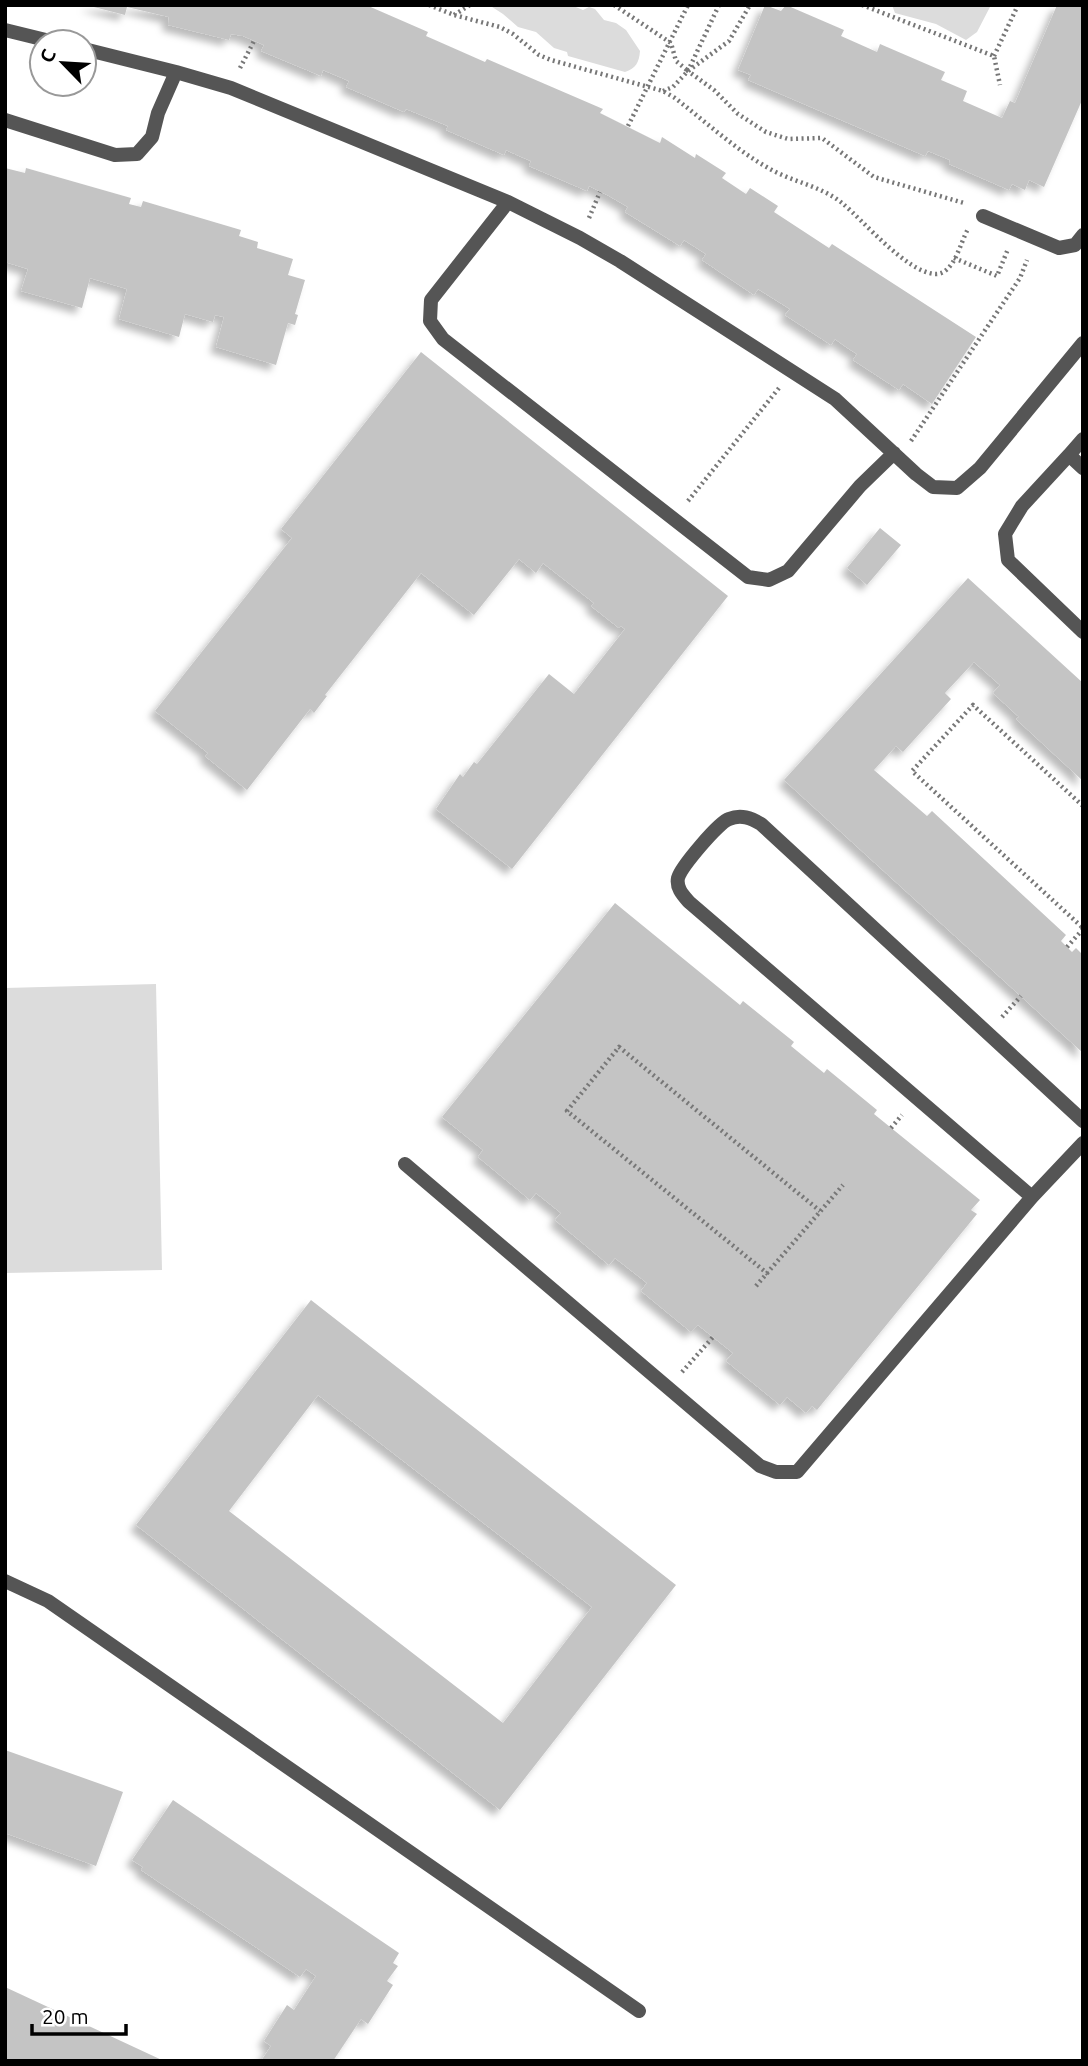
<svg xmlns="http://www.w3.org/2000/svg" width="1088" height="2066" viewBox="0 0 1088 2066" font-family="Ubuntu,sans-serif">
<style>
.green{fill:#dcdcdc}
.building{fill:#c4c4c4;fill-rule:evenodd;filter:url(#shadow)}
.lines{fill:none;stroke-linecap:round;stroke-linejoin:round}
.path{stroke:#777;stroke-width:4.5;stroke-dasharray:2 3.5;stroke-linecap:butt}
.lane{stroke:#555;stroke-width:14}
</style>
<defs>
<filter id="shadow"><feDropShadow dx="-6" dy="6" stdDeviation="3.5" flood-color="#0004"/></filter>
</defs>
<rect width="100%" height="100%" fill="#fff"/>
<path class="green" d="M489,5H571L583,10L589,7L595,9L604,20L616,23L626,30L640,51C639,63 636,68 625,72L568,56L567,52L554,48L536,32L518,27L503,14Z
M892,5H991L977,32L966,40L936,24L895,13Z
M156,984L162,1270L5,1273V988Z"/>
<path class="building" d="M86,5H366L428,32L426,36L485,62L487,59L603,109L600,113L660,143L662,137L695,158L696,154L726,173L722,178L746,194L750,188L778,206L774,212L829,248L832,244L976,337L932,404L903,384L899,390L853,360L857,354L846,347L835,339L831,345L785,315L790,309L758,289L754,295L702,260L706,254L684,240L680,246L625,212L628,207L609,196L589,186L587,191L529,166L531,161L519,156L506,150L504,155L446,130L448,126L406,109L404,112L346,87L349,81L323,70L321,76L261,51L264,45L243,36L231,34L229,40L168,25L169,17L127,7L125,15Z
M765,5L781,11L786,5L844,30L841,36L877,52L880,44L945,72L941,80L967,91L963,101L1002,118L1010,101L1015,103L1057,5H1083V98L1044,187L1029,180L1025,190L1012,184L1009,190L949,164L950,160L928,151L925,156L748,80L751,75L738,70Z
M5,168L25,173L26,168L131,198L129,204L141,207L143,201L241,230L239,236L258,242L257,248L293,259L288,275L305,280L295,314L298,315L295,325L288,323L276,365L216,347L224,317L215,315L213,322L185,314L179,337L119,319L127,289L90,278L82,308L21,291L28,269L5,262Z
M421,352L728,596L512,869L436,809L460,774L463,777L474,762L477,764L549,674L574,694L625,629L621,626L619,628L591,606L594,603L543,563L536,573L519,559L474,615L421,573L325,695L327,696L314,713L310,709L247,790L205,756L208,753L155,711L292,538L281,529Z
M880,528L901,545L867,585L847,568Z
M968,578L1083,683V781L1016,719L1019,717L993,693L1000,685L974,662L945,693L951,699L903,752L896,746L874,770L927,816L932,811L1066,935L1061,941L1072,952L1076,948L1083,955V1053L784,780Z
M615,903L740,1005L743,1001L794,1042L791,1046L824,1073L827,1069L877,1110L874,1114L980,1200L971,1210L977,1214L817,1410L812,1406L806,1413L787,1397L780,1405L726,1361L733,1353L698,1325L691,1332L641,1291L647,1283L615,1258L609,1265L555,1220L561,1213L536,1193L530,1200L478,1157L483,1150L442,1117Z
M311,1300L676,1585L500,1810L136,1525ZM318,1395L592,1607L503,1723L229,1511Z
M5,1750L123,1792L96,1866L5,1833Z
M173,1800L399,1953L393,1963L398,1966L387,1981L393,1985L368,2024L361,2019L333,2061H261L271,2046L264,2041L287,2005L294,2010L316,1976L306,1969L300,1977L141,1870L143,1867L132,1860Z
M5,1987L164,2061H5Z"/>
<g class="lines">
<path class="path" d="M429,5L454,15L500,27L513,34L539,55L551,60L663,91L675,98C706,122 736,150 770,169C793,182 821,186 842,203C864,221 906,272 935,274C954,275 960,243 968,229
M614,5L671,43L676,61L688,71
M719,5L688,71L714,90L738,114L766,132L788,139L822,138L874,177L964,203
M862,5L994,56L1000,85
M454,15L470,5
M994,56L1018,5
M240,68L254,41
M663,91L673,87L688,71L729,41L750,5
M628,126L688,5
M589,218L600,192
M954,258L997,276L1008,249
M911,441L1020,278L1027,260
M688,501L779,388
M1083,806L973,705L912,771L1083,928
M1067,947L1083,929
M1002,1017L1021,996
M891,1128L902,1115
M768,1274L567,1111L619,1047L820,1211
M756,1286L843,1185
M682,1372L713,1337"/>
<path class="lane" d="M5,30L54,42
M84,49L176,72L231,88L508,202L580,238L620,261L835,399L916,474L933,487L957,488L980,468L1083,343
M5,120L115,155L137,154L152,137L158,113L176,72
M508,202L431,300L430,321L443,339L748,577L769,580L788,571L860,486L894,453
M983,216L1059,248L1075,245L1083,235
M1083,439L1069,455L1083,468
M1069,455L1022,506L1005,534L1008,560L1083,632
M405,1164L760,1466L776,1472H797L1032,1197L1083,1143
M1032,1197L689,902C683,895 676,888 678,878C681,867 719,822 729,819C741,814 751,818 761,824L1083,1121
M5,1581L48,1601L639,2011"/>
</g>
<rect width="1088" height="2066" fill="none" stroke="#000000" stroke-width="14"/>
<g transform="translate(63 63) rotate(295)"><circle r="33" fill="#ffffff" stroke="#999999" stroke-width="2"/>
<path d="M0-5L12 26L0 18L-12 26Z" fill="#000000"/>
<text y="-10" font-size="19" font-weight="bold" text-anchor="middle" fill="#000000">С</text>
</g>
<path d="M32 2024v10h94v-10" fill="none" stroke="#000000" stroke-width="3.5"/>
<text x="42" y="2024" font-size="21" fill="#000000" stroke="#ffffff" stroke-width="5" paint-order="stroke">20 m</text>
</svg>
